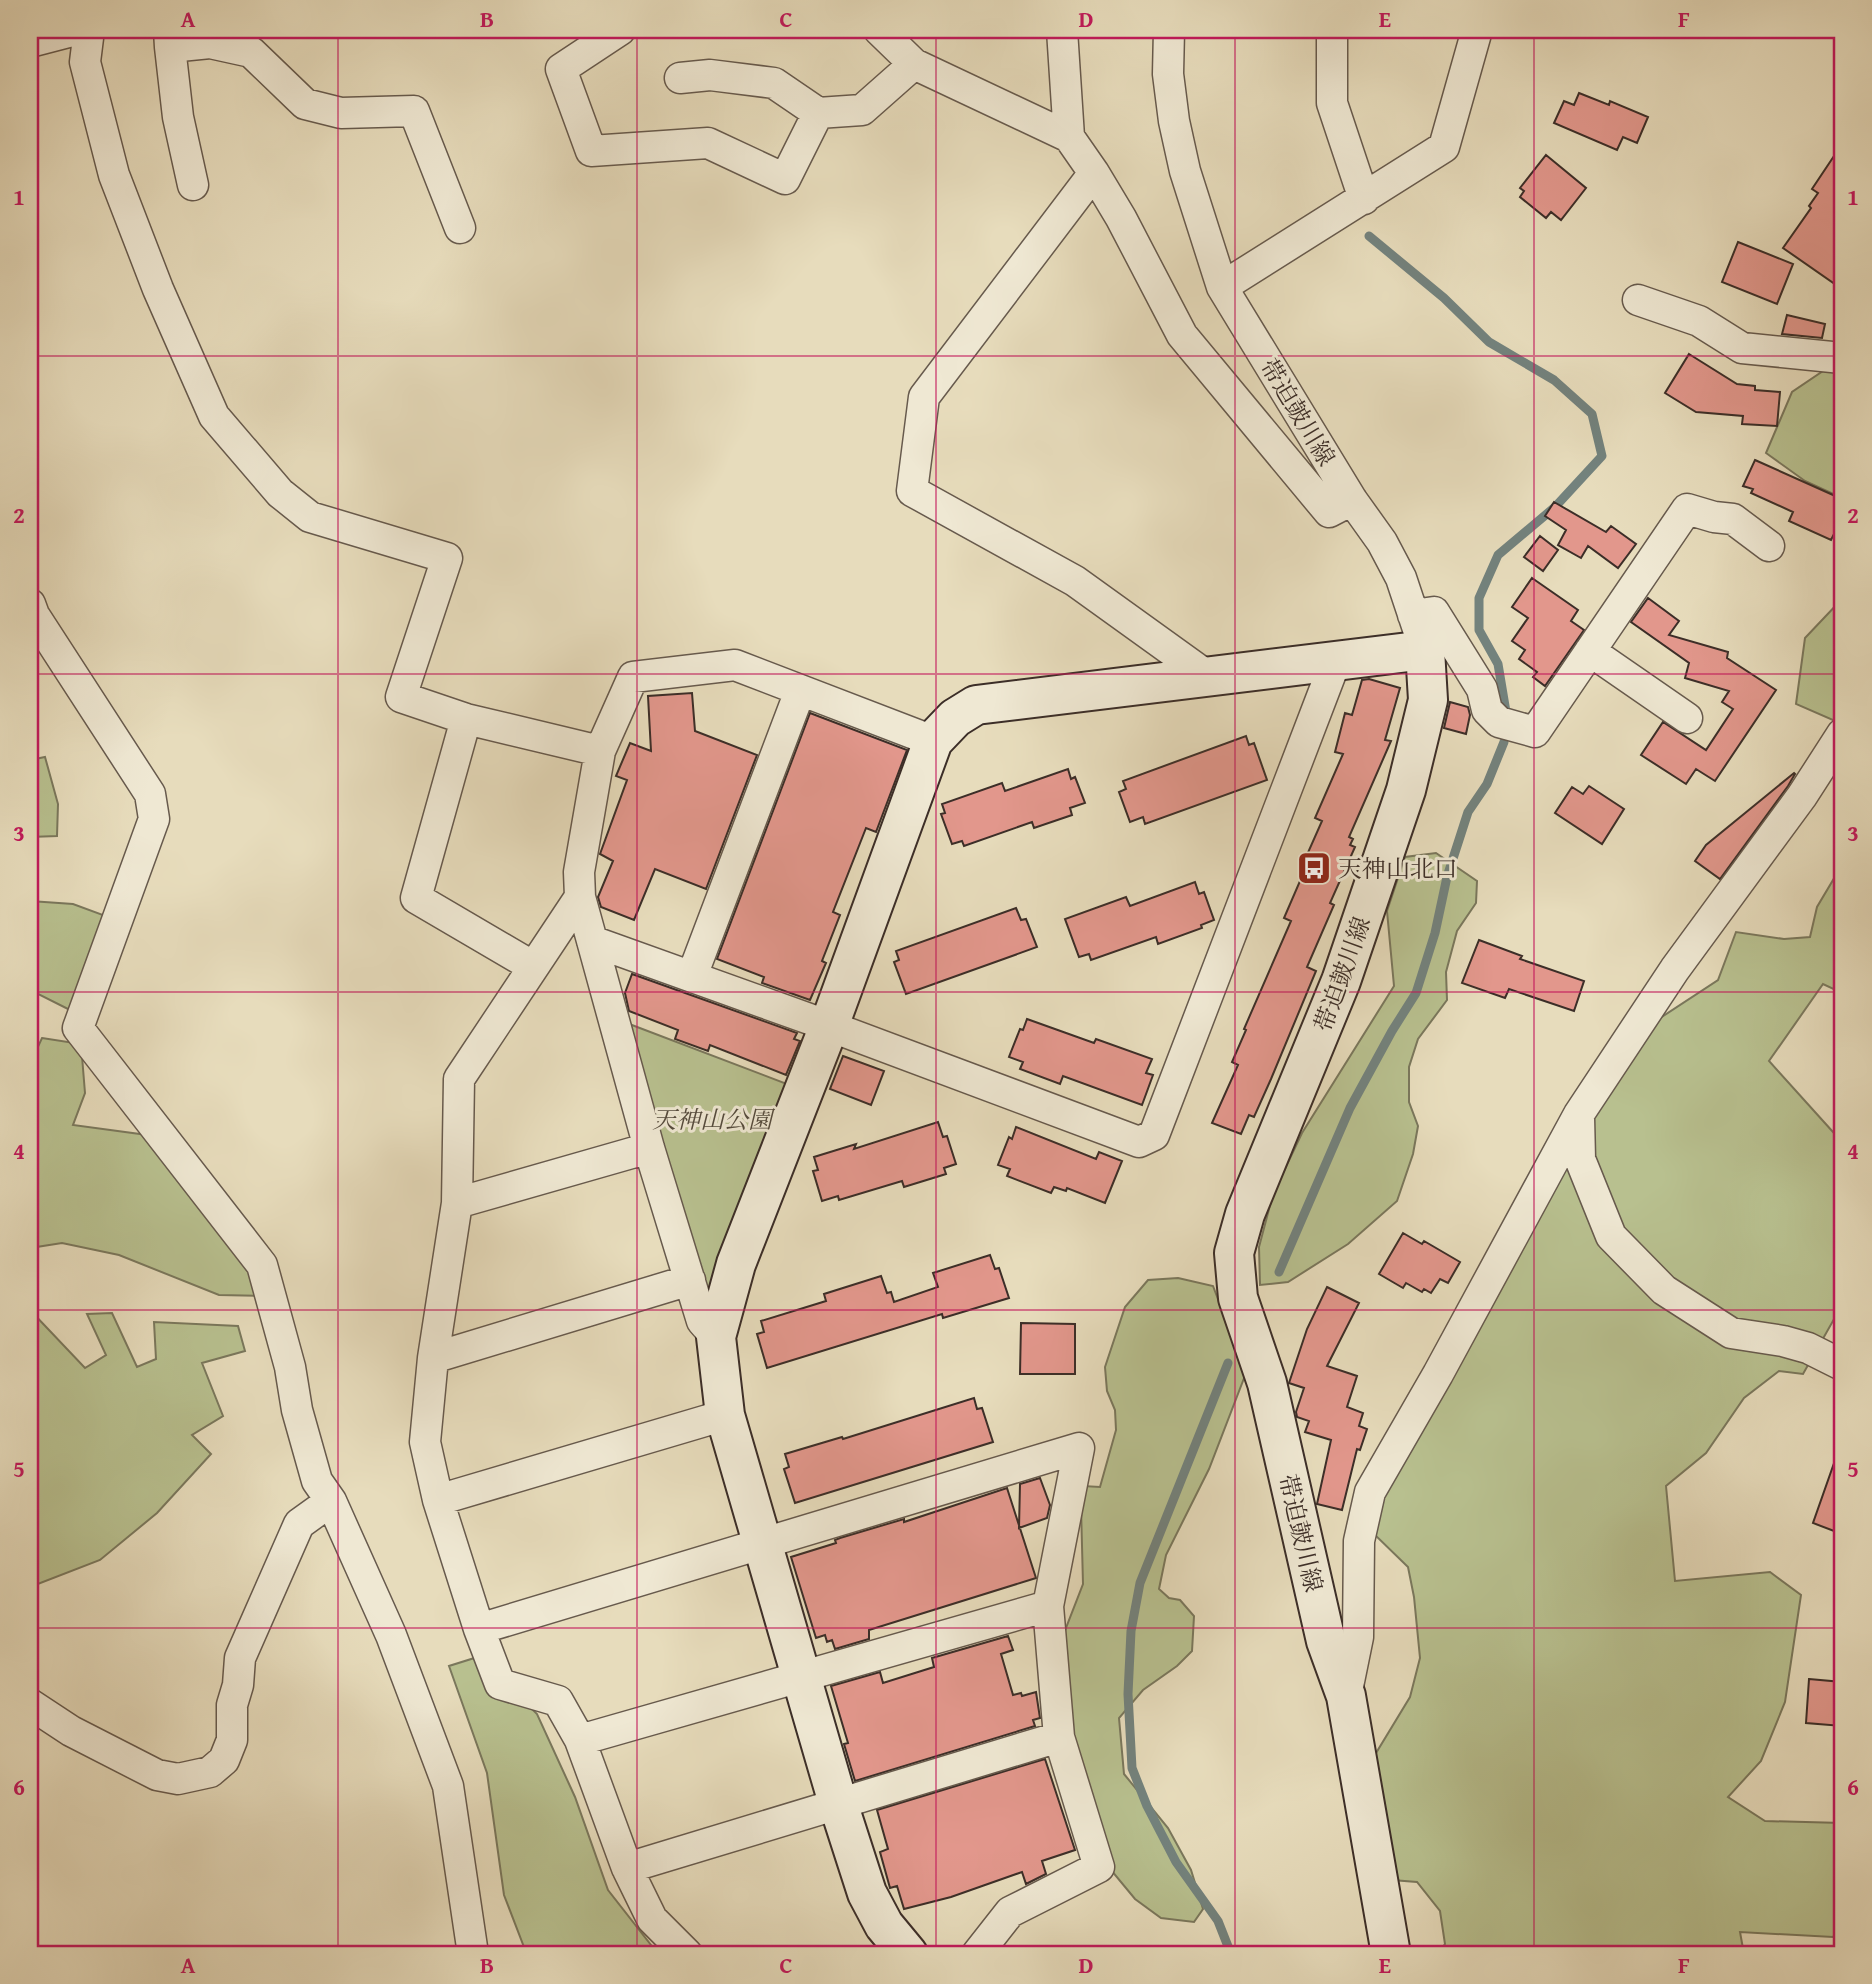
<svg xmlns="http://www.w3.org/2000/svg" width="1872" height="1984" viewBox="0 0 1872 1984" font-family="'Gentium Book Plus','Noto Serif JP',serif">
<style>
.green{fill:#b8c08f;stroke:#7a775c;stroke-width:2}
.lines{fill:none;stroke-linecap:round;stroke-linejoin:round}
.stream{stroke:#73827d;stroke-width:9}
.building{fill:#e2978c;stroke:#3c2e28;stroke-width:2}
.street-casing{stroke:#675a4d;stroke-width:33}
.secondary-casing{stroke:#3c2e28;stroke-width:42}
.street{stroke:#efe8d3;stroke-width:30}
.secondary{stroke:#efe8d3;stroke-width:38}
.grid{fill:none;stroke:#c2185b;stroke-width:2;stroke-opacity:0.55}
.labels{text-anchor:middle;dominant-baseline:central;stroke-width:6;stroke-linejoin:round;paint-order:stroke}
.street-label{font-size:24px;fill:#3c2e28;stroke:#efe8d3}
.poi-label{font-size:24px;fill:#3c2e28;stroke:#efe8d3;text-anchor:start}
.park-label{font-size:24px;font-style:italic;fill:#554b3d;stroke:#efe8d3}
.neatline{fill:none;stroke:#c2185b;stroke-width:2.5}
.grid-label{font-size:23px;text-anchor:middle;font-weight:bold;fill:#c2185b}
</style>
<rect width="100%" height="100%" fill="#e7dcbc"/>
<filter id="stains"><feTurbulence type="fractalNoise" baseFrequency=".00286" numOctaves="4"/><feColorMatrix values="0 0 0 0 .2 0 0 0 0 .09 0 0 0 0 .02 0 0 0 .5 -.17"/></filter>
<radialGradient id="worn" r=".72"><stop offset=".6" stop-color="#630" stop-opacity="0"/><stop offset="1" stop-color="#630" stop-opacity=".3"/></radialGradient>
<path class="green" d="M1829,367H1842V498L1805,481L1766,453L1792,392Z
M1842,594V724L1796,704L1805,638L1841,600Z
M45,757L58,804L57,836L30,837V760Z
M1436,853L1477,881L1476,903L1457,931L1446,972L1447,1000L1418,1039L1409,1067V1102L1418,1126L1413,1154L1397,1201L1348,1244L1288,1282L1260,1285L1259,1247L1273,1194L1302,1133L1394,986L1387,911L1405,857Z
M1842,865V993L1823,984L1769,1061L1842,1142V1305L1803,1374L1779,1371L1744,1398L1706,1453L1666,1486L1675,1581L1770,1572L1801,1595L1785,1702L1761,1761L1728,1797L1765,1821L1842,1823V1926L1833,1937L1740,1932L1744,1954H1437L1445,1944L1440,1911L1417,1882L1392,1880L1370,1763L1410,1697L1420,1658L1414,1597L1408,1567L1374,1534L1381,1498L1590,1119L1651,1024L1718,980L1736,932L1784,939L1810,937L1817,907Z
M30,901L73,904L103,915L72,1011L30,990Z
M624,1022L787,1084L710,1287H699Z
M42,1038L81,1044L85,1093L73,1125L147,1135L268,1296L219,1295L119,1255L62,1243L30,1248V1064Z
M1178,1278L1213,1286L1246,1373L1209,1469L1166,1555L1159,1589L1169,1598L1180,1600L1194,1616L1192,1651L1177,1666L1143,1690L1119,1718L1124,1774L1168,1828L1191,1870L1203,1909L1194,1922L1161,1918L1135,1899L1111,1870L1065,1736L1059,1646L1083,1584L1081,1507L1083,1486L1100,1487L1116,1430L1115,1410L1107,1391L1105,1367L1125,1307L1148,1280Z
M30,1310L85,1368L106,1355L87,1314L112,1313L137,1367L156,1359L154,1322L238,1326L245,1351L202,1363L223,1416L192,1435L211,1454L157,1513L100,1560L30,1587Z
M484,1655L505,1682L537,1714L575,1797L608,1890L658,1954H538L524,1947L504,1895L487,1773L449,1666Z"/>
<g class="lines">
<path class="stream" d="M1369,236L1444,298L1489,342L1554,380L1592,414L1602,456L1555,507L1498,555L1479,598V630L1498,664L1506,712
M1279,1272L1350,1108L1392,1031L1416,993L1435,933L1447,877L1468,812L1487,784L1504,742
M1228,1363L1140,1583L1131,1631L1128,1694L1132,1768L1147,1806L1176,1862L1218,1921L1231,1954"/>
</g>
<path class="building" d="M1579,93L1609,105L1610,101L1648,117L1637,143L1623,137L1617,150L1554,123L1564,101L1574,105Z
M1842,144V289L1783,248L1811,208L1809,206L1818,193L1812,189Z
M1546,155L1586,188L1561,220L1551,212L1546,218L1520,197L1524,191L1520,188Z
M1738,242L1793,264L1777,304L1722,282Z
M1787,315L1825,324L1822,338L1782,334Z
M1689,354L1737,384L1755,386V390L1780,392L1777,426L1742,424L1743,416L1696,412L1665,393Z
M1755,460L1842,499V530L1837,528L1831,540L1789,521L1793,512L1751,493L1753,489L1743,486Z
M1554,502L1606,532L1611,526L1636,544L1618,568L1588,546L1581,558L1558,545L1566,530L1545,516Z
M1540,536L1558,550L1543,571L1524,557Z
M1532,578L1578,610L1571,621L1584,630L1545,686L1533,677L1537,672L1519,659L1525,650L1512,641L1528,618L1512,607Z
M1648,598L1679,621L1669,635L1728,652L1727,658L1776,690L1715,781L1696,769L1686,784L1641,755L1663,722L1706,750L1733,709L1722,702L1729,691L1685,678L1689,663L1631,622Z
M1369,679L1400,688L1385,740L1391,741L1349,837L1353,839L1350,845L1355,847L1330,903L1334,905L1307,967L1316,971L1271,1079L1254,1117L1249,1115L1241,1134L1212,1123L1238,1065L1232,1062L1246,1030L1244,1029L1291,921L1284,918L1310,858L1306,857L1322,821L1315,818L1343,754L1335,752L1345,713L1352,715L1362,680Z
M692,693L695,731L757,755L706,889L655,869L634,920L601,907L598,897L613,861L600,854L627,780L616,776L630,743L651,751L648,696Z
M1450,702L1468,707L1470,715L1466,734L1444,728Z
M810,713L907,750L876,832L866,828L833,912L840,915L822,961L826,963L810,1000L762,983L764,977L717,959Z
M1246,736L1249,745L1254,743L1267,780L1145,824L1143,817L1130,822L1119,792L1126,789L1123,781Z
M1068,769L1071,779L1075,777L1085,803L1070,808L1072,815L1034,828L1032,822L964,846L962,841L952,844L941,814L945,813L942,804L1002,783L1005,791Z
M1794,773L1795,774L1788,786L1720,879L1695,861L1706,845Z
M1589,786L1624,809L1602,844L1555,813L1572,787L1583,794Z
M1195,882L1199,894L1204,892L1214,920L1201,925L1202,928L1158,944L1156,937L1091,960L1089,954L1079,957L1065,919L1126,897L1130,906Z
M1016,908L1021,920L1026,919L1037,947L906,994L894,962L899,960L896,951Z
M1479,940L1522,956L1520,959L1584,981L1574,1011L1509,989L1505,998L1462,983Z
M632,974L797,1033L794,1039L800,1041L786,1075L710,1045L708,1051L675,1039L678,1030L629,1011L625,993Z
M1027,1019L1094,1043L1096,1039L1152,1059L1146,1073L1153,1075L1142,1105L1063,1076L1060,1084L1020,1069L1023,1062L1009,1057L1020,1029L1023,1030Z
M843,1056L884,1071L871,1105L830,1089Z
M938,1122L943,1137L947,1136L956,1164L944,1168L946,1174L904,1187L902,1181L839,1200L838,1196L822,1201L813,1171L818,1170L814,1157L856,1144L854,1149Z
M1016,1127L1096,1159L1099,1152L1122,1161L1105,1203L1067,1188L1066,1191L1054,1187L1051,1193L1007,1176L1010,1169L998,1165L1009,1137L1012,1139Z
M1403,1233L1422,1244L1424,1241L1460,1262L1448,1283L1440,1279L1431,1293L1424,1289L1422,1292L1406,1283L1403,1288L1379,1274Z
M990,1255L995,1269L999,1268L1009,1298L943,1318L942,1314L767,1368L757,1334L764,1332L761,1321L826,1301L824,1294L881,1276L887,1293L891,1292L894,1302L938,1287L933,1273Z
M1327,1287L1359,1303L1327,1366L1357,1376L1347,1407L1363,1413L1359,1426L1367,1429L1360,1450L1357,1449L1342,1510L1317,1504L1331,1440L1305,1432L1309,1421L1297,1417L1296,1412L1304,1388L1289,1383L1307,1329Z
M1021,1323L1075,1324V1374H1020Z
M974,1398L977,1409L982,1408L993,1442L795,1503L784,1469L789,1467L785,1454L842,1437L843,1439Z
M1839,1449L1842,1450V1534L1813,1523Z
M1040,1478L1050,1505L1047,1518L1019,1528L1020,1484Z
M1007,1488L1036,1578L869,1630V1639L835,1649L832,1640L827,1642L825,1635L816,1638L791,1557L836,1543L835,1540L840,1538L904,1519V1522Z
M1008,1636L1013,1650L1001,1654L1013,1695L1021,1693L1022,1696L1036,1692L1040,1718L1033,1720L1035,1726L855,1781L844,1744L848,1743L831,1686L880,1672L883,1683L934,1667L932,1658Z
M1809,1679L1842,1682V1726L1806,1723Z
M1045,1759L1075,1850L1042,1861L1046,1874L1026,1884L1022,1872L951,1897L904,1909L897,1886L890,1888L880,1852L888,1849L877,1810Z"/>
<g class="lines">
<g class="street-casing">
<path id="street" d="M89,30L85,62L114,175L158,289L214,416L280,493L310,517L447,558L401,697L466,719L600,751
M169,30L170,47L210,43L251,52L305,104L341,113L414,111L460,228
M620,30L561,69L591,151L708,143L785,179L818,113L862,110L914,64
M879,30L914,64L1069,137L1094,173L1121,218L1182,335L1329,512L1352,500
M1062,30L1069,137
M1169,30L1168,74L1174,121L1185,171L1222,287L1352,500L1382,542L1401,578L1425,650
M1332,30V103L1364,199
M30,42L76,30
M170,47L178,117L193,185
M680,78L710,75L774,83L818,113
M1094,173L924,397L912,491L1075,581L1207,676
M1222,287L1444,147L1477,30
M1638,300L1699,321L1742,348L1842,358
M30,604L34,615L150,794L154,819L78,1028L262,1265L290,1367L297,1410L317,1481L331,1501L391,1635L448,1786L473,1954
M1413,615L1434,612L1482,689L1487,710L1499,722L1535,732L1687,509L1714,517L1733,519L1769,546
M1590,651L1687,718
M466,719L416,898L532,966
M580,897L459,1079L457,1203L433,1358L425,1442L438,1500L479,1629L500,1684L558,1701L580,1740L627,1868L652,1919L687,1954
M592,941L829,1026L1139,1142L1154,1135L1336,660
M692,976L800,691
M1579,1117L1580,1159L1611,1236L1664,1290L1731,1333L1783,1341L1808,1348L1842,1365
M457,1203L649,1148
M716,1337L702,1321L649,1148L580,897L579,872L600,751L633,677L735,665L933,741
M433,1358L690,1280
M438,1500L725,1415
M479,1629L1079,1448L1048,1606L1059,1737L1099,1867L1010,1912L977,1954
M1346,1696L1358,1637L1359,1541L1370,1492L1438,1374L1579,1114L1675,969L1802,796L1842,734
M30,1704L71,1731L157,1775L178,1779L210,1772L224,1760L232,1740V1705L238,1685L240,1658L299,1524L331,1501
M580,1740L1048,1606
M627,1868L1059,1737"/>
</g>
<g class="secondary-casing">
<path id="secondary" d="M908,1954L884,1925L867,1893L838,1803L725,1415L716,1337L736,1264L829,1026L933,741L955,718L976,705L1425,650L1428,700L1406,790L1341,981L1245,1214L1234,1253L1238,1298L1267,1383L1326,1641L1346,1696L1391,1954"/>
</g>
<use href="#street" class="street"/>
<use href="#secondary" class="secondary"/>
</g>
<path class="grid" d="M338,30V1954M637,30V1954M936,30V1954M1235,30V1954M1534,30V1954M30,356H1842M30,674H1842M30,992H1842M30,1310H1842M30,1628H1842"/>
<defs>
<g id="bus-square" transform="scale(1.75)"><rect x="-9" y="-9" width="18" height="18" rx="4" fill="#8f2418" stroke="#efe8d3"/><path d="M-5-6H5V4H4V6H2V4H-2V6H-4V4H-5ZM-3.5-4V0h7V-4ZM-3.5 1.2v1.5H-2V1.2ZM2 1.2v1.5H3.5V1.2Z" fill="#fff"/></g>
</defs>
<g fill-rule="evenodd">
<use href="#bus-square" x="1314" y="868"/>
</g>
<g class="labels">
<g class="street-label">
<text transform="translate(1298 412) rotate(59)">帯迫皷川線</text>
<text transform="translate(1342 974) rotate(-70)">帯迫皷川線</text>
<text transform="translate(1301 1533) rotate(77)">帯迫皷川線</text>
</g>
<g class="poi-label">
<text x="1338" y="868">天神山北口</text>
</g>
<g class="park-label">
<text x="712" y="1119">天神山公園</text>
</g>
</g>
<rect width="1872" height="1984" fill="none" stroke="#e7dcbc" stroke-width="77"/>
<rect x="38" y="38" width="1796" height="1908" class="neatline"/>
<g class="grid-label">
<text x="188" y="27">A</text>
<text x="487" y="27">B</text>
<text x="786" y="27">C</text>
<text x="1086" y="27">D</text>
<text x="1385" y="27">E</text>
<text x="1684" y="27">F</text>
<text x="19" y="205">1</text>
<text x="1853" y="205">1</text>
<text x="19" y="523">2</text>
<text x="1853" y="523">2</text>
<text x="19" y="841">3</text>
<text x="1853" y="841">3</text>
<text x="19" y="1159">4</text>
<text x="1853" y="1159">4</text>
<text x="19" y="1477">5</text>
<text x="1853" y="1477">5</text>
<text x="19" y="1795">6</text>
<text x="1853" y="1795">6</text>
<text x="188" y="1973">A</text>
<text x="487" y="1973">B</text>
<text x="786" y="1973">C</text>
<text x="1086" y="1973">D</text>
<text x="1385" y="1973">E</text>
<text x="1684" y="1973">F</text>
</g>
<rect width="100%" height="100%" filter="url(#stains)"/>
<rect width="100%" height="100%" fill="url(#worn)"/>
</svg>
